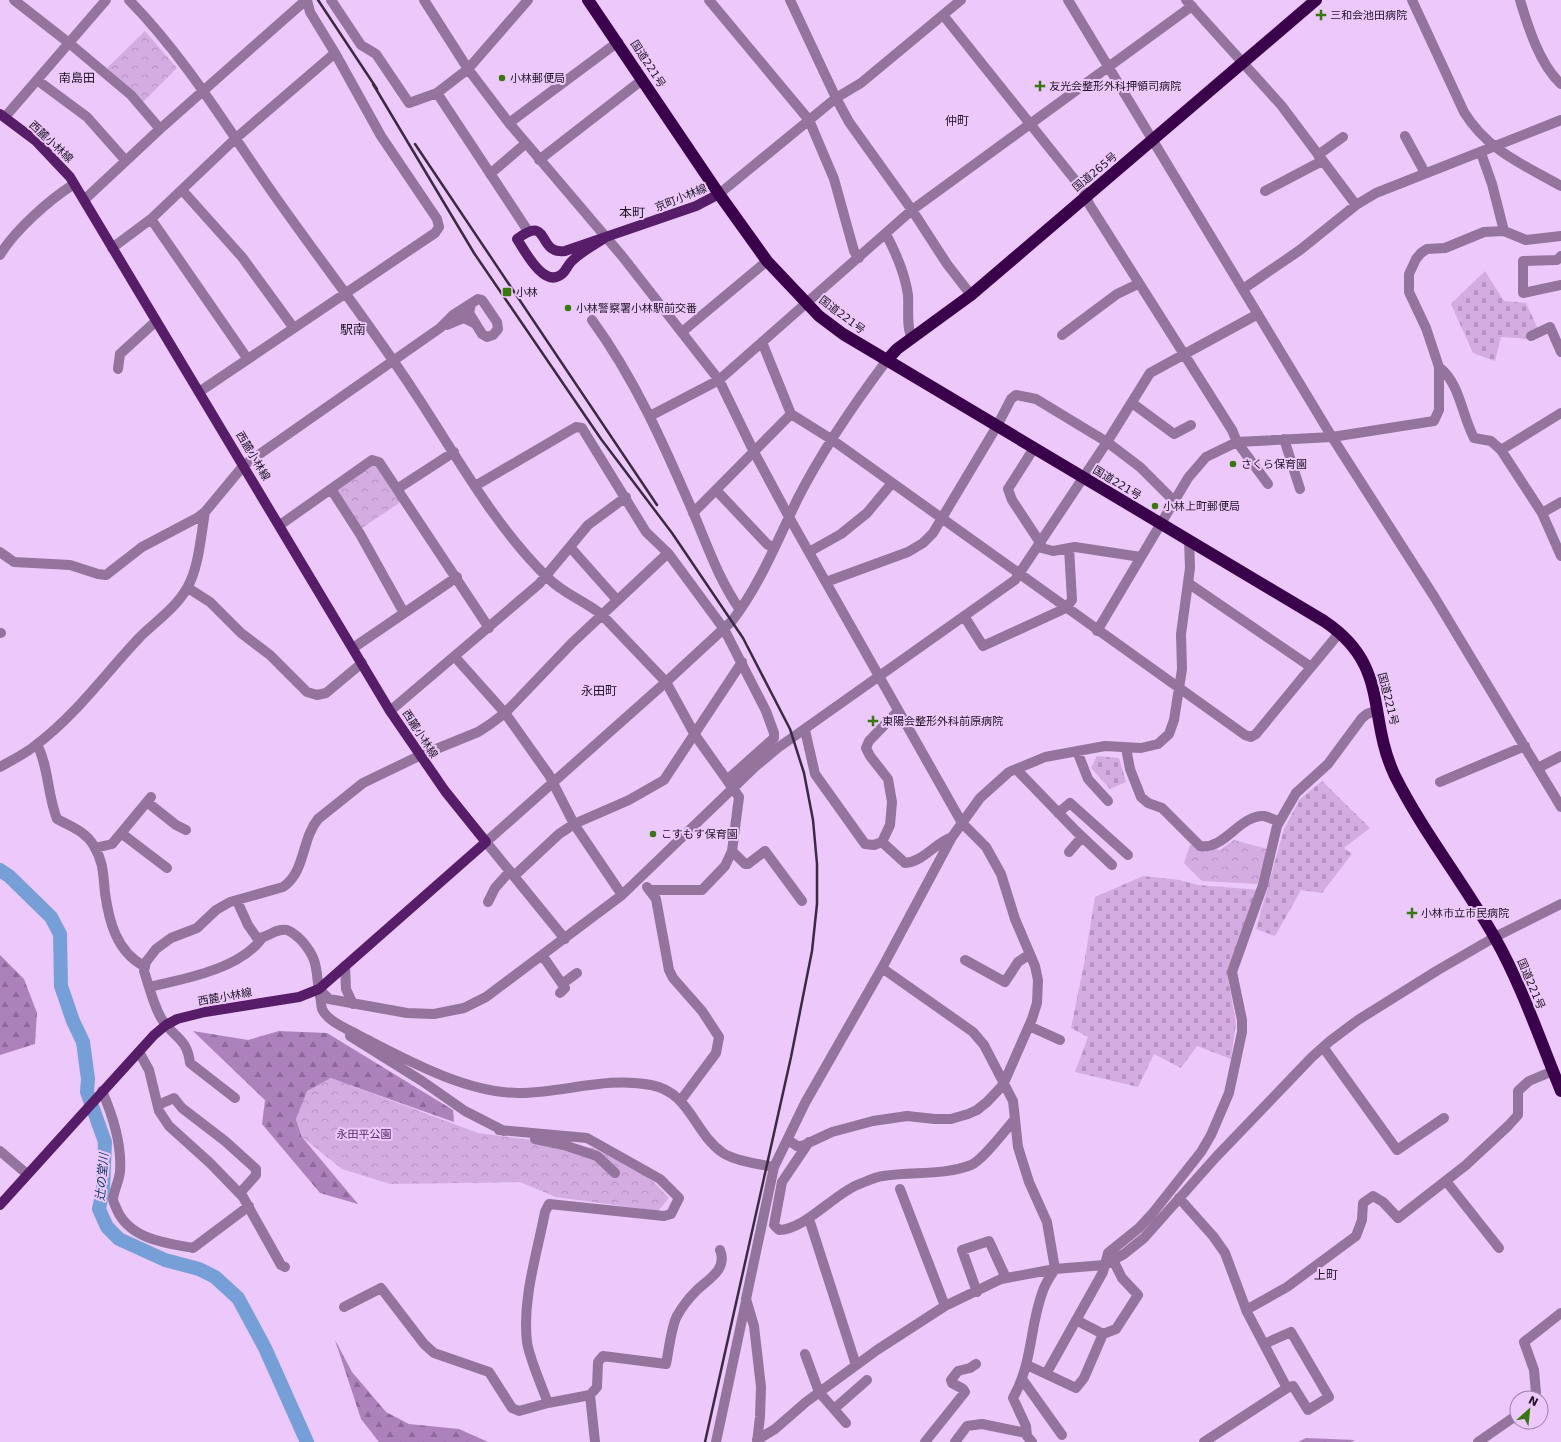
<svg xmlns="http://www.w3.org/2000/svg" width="1561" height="1442" viewBox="0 0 1561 1442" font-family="'DejaVu Sans','Noto Sans JP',sans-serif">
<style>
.forest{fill:url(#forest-firs)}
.cemetery{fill:url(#cemetery-stones)}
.park{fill:url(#park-crowns)}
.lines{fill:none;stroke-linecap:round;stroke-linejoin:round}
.river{stroke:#769fd8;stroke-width:14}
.minor{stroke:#92749d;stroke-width:10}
.major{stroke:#571d69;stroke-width:10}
.highway{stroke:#3b024c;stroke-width:12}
.rail{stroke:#3a2b40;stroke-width:2.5}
.poi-dot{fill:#387712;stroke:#ecc9fa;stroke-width:1.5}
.labels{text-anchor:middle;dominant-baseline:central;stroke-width:4;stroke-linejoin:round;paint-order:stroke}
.poi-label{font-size:11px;fill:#1f1324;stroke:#ecc9fa;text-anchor:start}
.street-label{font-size:11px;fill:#1f1324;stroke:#ecc9fa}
.park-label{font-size:11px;fill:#572269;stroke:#ecc9fa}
.neighbourhood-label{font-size:12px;fill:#1f1324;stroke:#ecc9fa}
.water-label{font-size:12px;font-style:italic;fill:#0a3366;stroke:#ecc9fa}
.quarter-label{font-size:13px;fill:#1f1324;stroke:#ecc9fa}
</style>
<defs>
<pattern id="forest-firs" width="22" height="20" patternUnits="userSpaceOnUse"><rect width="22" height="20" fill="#ad82bc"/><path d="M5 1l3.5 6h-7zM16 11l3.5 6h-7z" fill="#8c6999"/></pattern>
<pattern id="cemetery-stones" width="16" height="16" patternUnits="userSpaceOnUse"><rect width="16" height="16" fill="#d4ace2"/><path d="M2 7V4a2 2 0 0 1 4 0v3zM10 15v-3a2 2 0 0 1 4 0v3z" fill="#b693c2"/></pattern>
<pattern id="park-crowns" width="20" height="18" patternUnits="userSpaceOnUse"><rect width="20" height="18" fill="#d4ace2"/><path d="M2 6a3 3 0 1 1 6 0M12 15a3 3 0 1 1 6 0" fill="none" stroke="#b693c2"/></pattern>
</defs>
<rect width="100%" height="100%" fill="#ecc9fa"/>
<path class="forest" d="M0,955L24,979L37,1013L35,1044L0,1055Z
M193,1031L248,1040L279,1031L327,1033L453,1110L454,1122L330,1078L296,1119L302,1137L358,1204L320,1193L262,1124L265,1100Z
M335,1340L352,1372L386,1412L409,1424L459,1429L488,1442H379L361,1419Z
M1306,1438L1355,1440L1351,1442H1298Z"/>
<path class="cemetery" d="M1485,271L1504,301L1526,303L1539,331L1530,339L1501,337L1495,361L1473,353L1451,304Z
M1097,756L1119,758L1126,782L1110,789L1091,768Z
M1322,781L1370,828L1344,848L1352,854L1322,893L1301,890L1275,936L1256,929L1284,829L1300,799Z
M1143,876L1180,880L1198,885L1260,890L1228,978L1236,1023L1231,1059L1197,1046L1181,1068L1154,1054L1138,1087L1075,1072L1088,1037L1071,1028L1084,964L1095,897Z"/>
<path class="park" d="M145,31L177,68L143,102L107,68Z
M375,463L402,501L359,530L337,491Z
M1234,840L1267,849L1258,884L1202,881L1184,863L1190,845L1220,850Z
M331,1078L478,1133L593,1148L648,1176L669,1198L658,1211L556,1197L520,1182L390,1184L342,1169L302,1137L296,1119L307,1091Z"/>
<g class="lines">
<path class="river" d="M0,870L9,876L51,917L60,934L61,986L73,1021L83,1042L88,1079L87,1092L105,1142L103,1189L99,1209L107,1227L119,1239L165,1260L199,1269L215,1277L238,1298L265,1348L307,1442"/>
<path class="minor" d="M14,0L69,43L131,95L160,129
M129,0C185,57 226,126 272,192C319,259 370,324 415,393C456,455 493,524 547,577C563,594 584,600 602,615L666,682L695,735L739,797L732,851L725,866L702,890H650
M331,0L361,45L376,54L409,103L437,93L468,69L528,0
M424,0L468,69L509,123L622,256L719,380L754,452L789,517L962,823L986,847L1001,874L1015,919L1035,966L1038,980L1037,1003L1032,1019L1003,1085L987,1102L977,1110L968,1114L951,1119H935L907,1116L873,1121L832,1132L802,1146H797L788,1140
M709,0L809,120L834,179L854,251L859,258
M790,0L836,98L849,122L912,210L947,264L971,295
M1068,0L1332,437L1435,598L1561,807
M1186,0L1281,105L1356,205
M1412,0L1464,112C1487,150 1524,165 1561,186
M1520,0C1528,27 1540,65 1561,84
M943,15L1083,190L1089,204L1232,430L1237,442L1268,484
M37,80L87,117L126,161
M437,93L528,231
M5,117L106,0
M509,123L618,42
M1405,136L1425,173
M1481,153L1492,184L1504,231
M1318,155L1343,137
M539,160L642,80
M490,174L525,144
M182,190L242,257L293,327
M1265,191L1322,161
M719,194L836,98L861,83L961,0
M84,200L160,129L306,0
M151,219L247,358
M886,234C896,253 905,273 908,295C909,308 906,328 912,338
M112,248L151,219L235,139L335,53
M0,255C15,230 49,200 74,184
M1561,256L1557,260L1523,261V293L1561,285
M1243,289L1300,250L1356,205L1376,193L1561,120
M592,320C635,379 664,445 693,512C708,547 718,578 740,610
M447,325L464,318L476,324
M682,332L767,261
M1062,335L1117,294L1138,284
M1531,336L1550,327L1561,352
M762,342L791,414L831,439L1245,735L1251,737L1256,734L1340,632
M1439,367C1460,383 1462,416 1474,438L1491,441L1501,450L1542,513L1561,556
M118,369L120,354L155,322
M199,392L435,233L439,227L437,219L381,136L335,53L310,12L307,0
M1132,403L1174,434L1191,425
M650,416L719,380L912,210L1192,6
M1284,439L1300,489
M1034,448L1008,489L1012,500L1041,544
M1501,450L1561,413
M475,486L576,427L582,428L646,532L668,553L724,629L766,711L774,733V738L727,780
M331,489L360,534L404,613
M397,489L489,628
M716,490L767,544L773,548
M693,513L791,414
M1542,513L1561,502
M280,525L372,460L379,462L397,489L454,452
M570,547L617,600
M1038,547L1053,551L1075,547L1141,557
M0,552L14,562L70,565L98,574L106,575L142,547L197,518L205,512L244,465L440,328L453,315L478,299L482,300L497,322L498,329L493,335L487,337L482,334L469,313L471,304
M809,552L841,534L867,513L892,483
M826,582L908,552L923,543L933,533L997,426L1011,399L1016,395L1036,399L1107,442L1140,467L1175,502
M1188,583L1311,667
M188,588L210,602L241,633L270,655L307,692L317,695L326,693L362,663
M964,616L983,646L1066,608L1072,600L1069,548
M1097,631L1188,478L1206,457L1237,442L1332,437L1434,421L1439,410V367L1426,328L1409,292V274L1416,259L1421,253L1427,249L1445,248L1484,232L1504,231L1526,240L1561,236
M0,633H1
M353,648L457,577
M455,657L505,713L549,775L574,824L622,895
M390,711L539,584L588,525L626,497
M805,730L815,774L865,844L874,845L882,842L890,825L892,802L888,779L870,756L866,748L869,741L898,711
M37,744C49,768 47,794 57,819C71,826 86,832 94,846C104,863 103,875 105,893C109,922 117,952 144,966
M1126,748L1130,769L1141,797L1148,803L1162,808L1200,846C1225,850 1239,815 1264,816C1269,817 1275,820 1279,822
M1077,751L1088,779L1108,801
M0,767C12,760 25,754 36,745C76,715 105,674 139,638C155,622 176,608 187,588C199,568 201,534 205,512
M1538,768L1561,756
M1016,769L1076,831L1112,865
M1440,782L1525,746
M147,802L176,825L186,830
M1058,813L1070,803L1128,855
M121,833L167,868
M882,842L905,863C923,862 935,843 952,837
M95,848L112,844L151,797
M732,851L745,864H748L765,851L802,901
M1069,852L1082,837
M514,876L559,834L574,824L629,800L664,780L742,662
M647,887L656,899L669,970L673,978L702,1011L719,1037L716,1053L681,1100
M237,901L248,925L257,938C268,938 275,928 287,930C293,932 297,936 302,941C320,962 315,971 320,996C321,1000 321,1005 322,1009C328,1022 348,1029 360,1036C407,1060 466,1093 519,1093C563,1093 607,1076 651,1085C690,1092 694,1133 723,1153C735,1161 759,1164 774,1167
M488,902L495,888L510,871
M565,939L486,842L666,682L732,621C760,585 778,539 798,498C823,449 854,404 887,360
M542,955L565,988L560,993
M965,960L1005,982L1018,962L1030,954
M345,966L346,989L353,1004
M882,968L973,1032L984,1045L1013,1101L1018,1147L1029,1182L1047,1222L1055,1269C1051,1275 1047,1281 1044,1288C1029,1325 1034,1360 1013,1398L1026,1426L1027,1436L1032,1442
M562,984L577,973
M149,987C184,979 240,969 262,938
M319,989L329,999L407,1013L434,1014L464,1008L486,997L622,895L756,766L779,747L1015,580L1107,442L1150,373L1258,314
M1029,1026L1060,1040
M350,1036L422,1081L465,1111L504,1131
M1323,1047L1397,1150L1444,1118
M139,1052L149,1070L159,1111L169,1126L210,1163L243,1197L281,1265L285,1267
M102,1091C113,1116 122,1145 120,1172C119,1181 114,1190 113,1199C113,1202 116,1207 117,1210C130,1239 165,1243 193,1248L249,1206
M235,1098L190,1063C187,1036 171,1037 160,1016C153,1003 149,986 144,971L146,962L156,949L171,938L197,928L216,910L230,902L283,887C306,871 301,840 318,819L363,783L419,756L478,732L489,725L505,713L572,643L668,553
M158,1105L174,1098L182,1108L225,1141L256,1169V1175L240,1193
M499,1130L587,1138L660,1179L679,1198L671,1214L664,1216L549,1204L545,1212C537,1254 522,1299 527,1342C529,1357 542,1387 548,1403
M535,1139L564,1145L597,1156L615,1173
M809,1142L782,1182L774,1225L779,1230C805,1229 832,1196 857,1185C865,1182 875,1177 883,1176C913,1171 942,1176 971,1165C983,1160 1006,1129 1015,1119
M0,1151L27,1174
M1446,1181L1499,1248
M900,1189L945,1306
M1179,1198L1213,1236L1225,1253L1247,1312L1287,1388L1204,1442
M809,1219L856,1365
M977,1292L962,1250L989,1241L1006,1278
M344,1307L381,1288L424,1344L434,1353L489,1372L512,1408L519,1411L548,1403L590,1395L597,1387L598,1362L603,1356L666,1364C669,1350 671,1327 677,1316C682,1307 688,1299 696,1291C707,1280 728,1270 720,1250
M1246,1310L1287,1287L1356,1236L1362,1220L1363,1203L1373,1196L1383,1202L1398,1218L1466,1165L1508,1126L1518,1115V1091L1529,1081L1553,1071
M1076,1320L1103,1334
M1264,1344L1291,1332L1329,1397L1308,1410L1293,1386L1287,1388
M805,1354L819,1392L846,1423
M1027,1365L1076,1388L1084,1378L1103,1334L1116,1329L1138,1295L1122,1278L1113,1260
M1046,1374L1103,1272L1108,1253L1139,1228L1152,1214L1201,1152L1211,1135L1229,1093L1242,1032V1020L1232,972L1263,885L1277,826L1296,793L1328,764L1362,718L1367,714L1378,710
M1022,1379L1062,1435
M590,1395L595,1442
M1532,1398L1536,1393L1534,1370L1524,1342L1561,1313
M834,1409L867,1380
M757,1440L775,1429L806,1402L877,1350L945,1306L1001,1279L1055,1269L1104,1265L1124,1254L1144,1238L1216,1157L1312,1057L1330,1041L1358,1020L1438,970L1495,937L1561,904
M716,1442L746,1301
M757,1442L760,1417L761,1387L754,1326L746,1299L774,1167L805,1103L882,968L952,837L980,798L1009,772L1045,757L1105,746L1141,748L1158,744L1169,734L1174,720L1182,669L1181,634L1190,568L1189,540
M925,1442L965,1392L963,1389L952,1383L951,1380L958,1371L970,1368L976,1364
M955,1442L967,1426L982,1424L1026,1433
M1478,1442L1517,1415"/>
<path class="major" d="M0,114L36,141L70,177L390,711L445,791L486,842L319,989L299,997L205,1012L177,1019L166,1025L154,1035L0,1205
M606,237C595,245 580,252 571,262C567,266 566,271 562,274C544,289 525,251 517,239C551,213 536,255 565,251L696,206L719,194"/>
<path class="highway" d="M588,0L719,194L767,261L819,316L843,334L875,353L1324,621C1391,666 1366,715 1395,776C1423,832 1464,883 1495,938C1522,986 1540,1040 1561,1091
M887,360L897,349L971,295L1316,0"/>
<path class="rail" d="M318,0L377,89
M373,84L474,253L601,439L672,533L743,638L790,729L804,773L813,820L817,864V904L812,951L791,1057L705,1442
M415,144L657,505"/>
</g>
<g class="poi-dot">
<path d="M1319 9h4v4h4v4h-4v4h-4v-4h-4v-4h4z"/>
<circle cx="502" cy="78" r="4"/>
<path d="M1038 80h4v4h4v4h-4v4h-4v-4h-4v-4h4z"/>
<rect x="502" y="287" width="10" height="10" rx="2"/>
<circle cx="568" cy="308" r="4"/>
<circle cx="1233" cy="464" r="4"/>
<circle cx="1155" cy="506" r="4"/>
<path d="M871 715h4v4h4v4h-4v4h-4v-4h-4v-4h4z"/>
<circle cx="653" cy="834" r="4"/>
<path d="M1410 907h4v4h4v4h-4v4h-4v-4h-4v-4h4z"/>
</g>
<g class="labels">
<g class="poi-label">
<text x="1330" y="15">三和会池田病院</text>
<text x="510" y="78">小林郵便局</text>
<text x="1049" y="86">友光会整形外科押領司病院</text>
<text x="516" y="292">小林</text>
<text x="576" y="308">小林警察署小林駅前交番</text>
<text x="1241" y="464">さくら保育園</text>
<text x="1163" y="506">小林上町郵便局</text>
<text x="882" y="721">東陽会整形外科前原病院</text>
<text x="661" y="834">こすもす保育園</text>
<text x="1421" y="913">小林市立市民病院</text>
</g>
<g class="street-label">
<text transform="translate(648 64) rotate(57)">国道221号</text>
<text transform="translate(51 142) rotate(43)">西麓小林線</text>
<text transform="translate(1095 172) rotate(-40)">国道265号</text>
<text transform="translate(681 198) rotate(-22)">京町小林線</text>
<text transform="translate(842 315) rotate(37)">国道221号</text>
<text transform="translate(253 456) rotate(59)">西麓小林線</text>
<text transform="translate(1117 483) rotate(31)">国道221号</text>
<text transform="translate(1388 699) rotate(76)">国道221号</text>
<text transform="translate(420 734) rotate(57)">西麓小林線</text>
<text transform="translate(1531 984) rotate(67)">国道221号</text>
<text transform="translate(225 997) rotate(-10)">西麓小林線</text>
</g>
<g class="park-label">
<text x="364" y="1134">永田平公園</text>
</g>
<g class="neighbourhood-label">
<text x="77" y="78">南島田</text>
<text x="957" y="121">仲町</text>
<text x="599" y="691">永田町</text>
<text x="1326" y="1275">上町</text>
</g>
<g class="water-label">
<text transform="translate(102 1177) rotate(-85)">辻の堂川</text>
</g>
<g class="quarter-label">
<text x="632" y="212">本町</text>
<text x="353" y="329">駅南</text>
</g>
</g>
<g transform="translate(1529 1410) rotate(27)"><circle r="19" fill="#ecc9fa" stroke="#9a80a4"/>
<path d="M0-3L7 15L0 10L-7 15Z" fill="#387712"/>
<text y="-6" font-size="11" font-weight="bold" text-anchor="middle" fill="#1f1324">N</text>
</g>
</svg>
